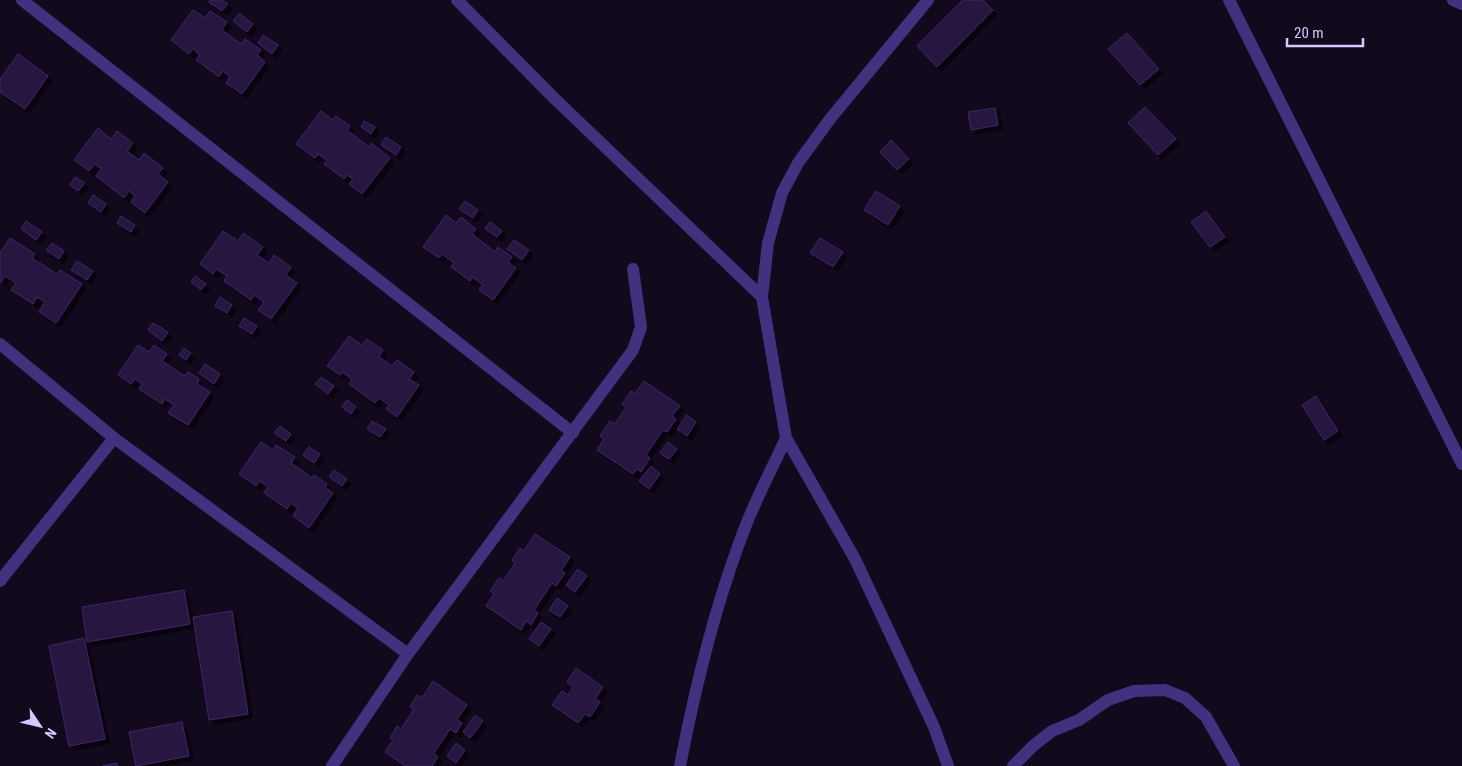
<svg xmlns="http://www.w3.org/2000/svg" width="1462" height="766" viewBox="0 0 1462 766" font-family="'Roboto Condensed',sans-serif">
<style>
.building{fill:#25153f;stroke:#40256d;filter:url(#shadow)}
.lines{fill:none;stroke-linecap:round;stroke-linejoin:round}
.minor{stroke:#433180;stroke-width:12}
</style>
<defs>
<filter id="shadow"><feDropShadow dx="4.5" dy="4.5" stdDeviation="0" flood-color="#0009"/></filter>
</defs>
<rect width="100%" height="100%" fill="#110a1d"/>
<path class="building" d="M210,0H222L228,4L222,11L209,2Z
M963,0H983L993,10L937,67L917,46Z
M193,10L205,18L210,11L227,22L222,30L241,44L245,39L261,50L257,55L265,62L242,94L226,83L230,77L223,71L219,77L196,60L200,55L193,49L189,54L171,40Z
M239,13L253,24L247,32L233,21Z
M1127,33L1159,69L1140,85L1108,49Z
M263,35L278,45L272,54L258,43Z
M18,54L48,76L25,109L0,92V79Z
M1145,107L1176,139L1158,155L1128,123Z
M995,108L998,125L971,130L968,112Z
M321,111L333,120L336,116L350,126L347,130L369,147L371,143L390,158L362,194L349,184L353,179L347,175L344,179L324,164L327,160L318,154L315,158L296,144Z
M364,121L375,127L371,134L361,127Z
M98,128L111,139L117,131L133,143L127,151L139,160L144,153L163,168L158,174L168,182L145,213L131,202L135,196L129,191L124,198L96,176L101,169L95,164L89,171L74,160Z
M386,137L401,147L396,155L381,145Z
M891,140L909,159L897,170L880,152Z
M75,177L85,183L78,191L70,185Z
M876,191L900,206L888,225L864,210Z
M93,195L106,204L101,212L88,203Z
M465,201L478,210L473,218L459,209Z
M1206,211L1225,237L1210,247L1191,222Z
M446,215L456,223L461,217L476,229L472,234L495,252L498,247L512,257L508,262L516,268L493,300L479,290L483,285L472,277L470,281L451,267L454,263L442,254L439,258L423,247Z
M121,216L135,225L131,232L117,223Z
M26,221L42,232L36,240L21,229Z
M490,222L502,231L497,237L485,229Z
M223,231L238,241L243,233L263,247L257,255L269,263L274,255L291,267L286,275L297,283L271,319L258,310L264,302L254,295L251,300L224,281L227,276L216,269L213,274L200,264Z
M10,238L35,254L32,258L57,274L60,270L82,284L56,323L39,312L45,302L37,297L33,304L11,290L16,283L5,276L0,283V253Z
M820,238L843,252L833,267L810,253Z
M514,240L529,250L522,260L507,249Z
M52,243L64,251L59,259L46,250Z
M77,261L93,271L87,280L71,270Z
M195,276L206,284L201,290L191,282Z
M220,297L232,305L227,313L215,306Z
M244,318L257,326L252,334L239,326Z
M153,323L168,332L162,341L148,330Z
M349,336L362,345L367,339L383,350L379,357L392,366L397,360L414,372L409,379L419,385L397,417L386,409L389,405L379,398L375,403L349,384L352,379L342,372L340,375L327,366Z
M138,345L149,352L154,345L167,354L162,361L185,376L188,372L199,379L197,384L210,392L188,425L168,413L174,405L165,399L162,404L139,389L142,384L135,379L131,384L118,375Z
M184,348L191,353L186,360L179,355Z
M205,364L220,374L214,384L199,373Z
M321,377L334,386L328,394L315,384Z
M644,381L680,406L672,416L676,419L667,432L663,430L646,455L650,458L641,472L637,469L633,474L597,450L604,439L600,436L610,421L615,424L626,407L622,404L631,391L635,393Z
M1316,396L1338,431L1324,440L1302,405Z
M347,400L356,407L351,414L342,407Z
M687,415L696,422L687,436L677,429Z
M372,421L386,429L380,437L367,429Z
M280,426L291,434L286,441L274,433Z
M261,442L273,450L276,445L295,457L291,463L312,478L314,475L327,484L325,487L333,493L309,528L293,516L298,508L291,503L287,509L264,493L268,487L260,481L256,486L239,474Z
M668,442L677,449L669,459L660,453Z
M309,447L320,454L314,463L303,455Z
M651,466L660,474L649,489L639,481Z
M334,470L347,479L342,486L329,477Z
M535,534L570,557L561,571L565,573L556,586L552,583L534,610L538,613L531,625L526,621L521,630L486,606L494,594L490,591L499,578L503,581L515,563L512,560L520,548L524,551Z
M578,569L587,576L575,592L566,585Z
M184,590L190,624L87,642L82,607Z
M557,598L568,606L560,617L549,610Z
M232,611L248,714L209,720L193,617Z
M541,622L551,629L539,646L529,639Z
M84,638L105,739L69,746L49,646Z
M576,668L603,687L595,699L600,702L590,717L585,714L578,723L552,705L562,691L568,695L573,687L567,682Z
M433,681L467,705L457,719L462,723L456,733L450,729L434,753L438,757L432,766H405L385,752L393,740L390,738L397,726L401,729L414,709L410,707L417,695L422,698Z
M475,715L483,721L470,738L463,732Z
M182,722L189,756L136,766L129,732Z
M456,743L465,750L456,763L447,756Z
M117,763L118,766H102Z"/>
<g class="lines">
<path class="minor" d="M22,0L573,433
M457,0L555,99L762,297
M928,0L830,119L798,163L782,193L768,243L762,297L786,438L855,559L934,727L948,766
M1229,0L1462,464
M1453,0L1462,4
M0,344L114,438L408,654
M0,581L114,438
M332,766L408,654L633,350L641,327L633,269
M680,766C695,688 713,613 741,538C753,504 771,471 786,438
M1013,766L1033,746L1052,731L1079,720L1108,700L1134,691L1165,690L1185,698L1206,717L1234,766"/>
</g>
<g transform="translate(40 726) rotate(125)" stroke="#110a1d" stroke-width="4" paint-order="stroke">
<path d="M0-4L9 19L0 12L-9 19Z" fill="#d7c6ff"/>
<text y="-8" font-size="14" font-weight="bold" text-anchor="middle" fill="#d7c6ff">N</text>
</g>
<path d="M1287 38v8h76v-8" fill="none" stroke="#d7c6ff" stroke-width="2.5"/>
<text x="1294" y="38" font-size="15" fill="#d7c6ff" stroke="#110a1d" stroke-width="4" paint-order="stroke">20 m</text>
</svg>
